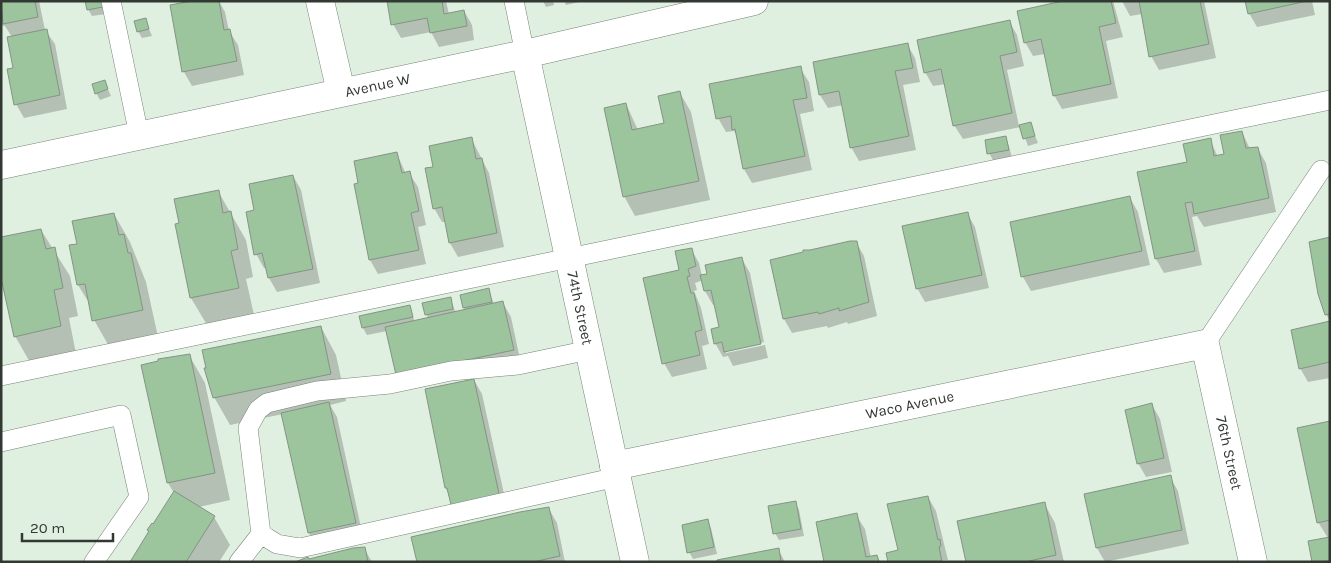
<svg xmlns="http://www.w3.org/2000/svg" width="1331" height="563" viewBox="0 0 1331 563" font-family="Karla,sans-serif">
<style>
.shadow{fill:#0003}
.building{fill:#9cc59d;stroke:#859385}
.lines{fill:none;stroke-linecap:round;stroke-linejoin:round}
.lane-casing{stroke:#768476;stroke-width:20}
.street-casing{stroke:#768476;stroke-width:29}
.lane{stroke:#fff;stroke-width:19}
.street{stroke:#fff;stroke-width:28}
.labels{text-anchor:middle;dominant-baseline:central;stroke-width:4.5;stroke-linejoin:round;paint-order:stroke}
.street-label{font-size:15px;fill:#323832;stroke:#e0f0e0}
</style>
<rect width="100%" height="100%" fill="#e0f0e0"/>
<path class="shadow" d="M1,1H39L45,30L55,44L67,109L24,118L16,104L12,37L5,26L1,25Z
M103,1L106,14L92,16L88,9Z
M181,1H219L225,12L229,31L238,45L244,75L192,86L184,72Z
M388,1H446L449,14L464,11L472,25L474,40L439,47L431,32L401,38L393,24Z
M543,1H553L554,5L546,7Z
M564,1H584L566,5Z
M1069,1H1113L1123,37L1106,41L1118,98L1062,109L1054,95L1045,54L1033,56L1025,42Z
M1122,1H1204L1216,58L1159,70L1151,56L1142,14L1130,16Z
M1246,1H1312L1315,15L1257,27L1249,13Z
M145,19L152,36L142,38L138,31Z
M1009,21L1017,35L1024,66L1007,70L1019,126L1030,123L1038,143L1028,146L1021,127L963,139L954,125L946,84L933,86L925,72Z
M907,44L915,58L920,82L903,85L916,150L859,161L851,147L843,105L828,108L820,95Z
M800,68L809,82L814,111L800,114L812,170L752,183L744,169L737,136L734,131L726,132L718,118Z
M104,81L111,96L100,100L96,93Z
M680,93L691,112L710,200L635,216L624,196L626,104L638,130L665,124Z
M1242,132L1250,149H1258L1266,163L1276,212L1204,227L1197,216L1192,217L1202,265L1164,273L1156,259L1138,173L1188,163L1210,140L1218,157L1226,155Z
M1006,137L1012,157L993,160L989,153Z
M471,138L489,173L504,247L458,257L450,243L446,222H442L434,208L435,168Z
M397,154L406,174L409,173L418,187L426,225L418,227L426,264L378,274L370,260Z
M293,176L301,190L320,283L277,292L269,278L267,268H264L256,254V211Z
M218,191L246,240L253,277L246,279L254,315L207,325L191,298L180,224Z
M1130,198L1138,212L1150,265L1031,291L1023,277L1011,223Z
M967,213L975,227L989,288L925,302L917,288Z
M114,214L130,242L146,282L158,337L110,348L94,320L91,306L78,285L70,246L78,245Z
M41,230L70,276L78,316L69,318L76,354L31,364L15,336Z
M1330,238V321L1326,314Z
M856,242L864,256L877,316L848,324L847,322L828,328L827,326L792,333L784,319L771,261Z
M691,249L699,263L702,276L742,259L750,273L764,342L726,350V353L765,345L768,358L733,366L728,356L723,357L715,343L720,328L715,304L713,305L705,291L703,280L695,283L697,290L694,291L701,308L709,344L702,346L707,369L672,377L664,363L680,271Z
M488,290L494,304L503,303L511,317L521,364L405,388L387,331L367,335L363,328L361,317L409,306L415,322L429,319L426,314L450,298L456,313L466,311L464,308Z
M1330,322V378L1308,382L1300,368Z
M321,327L336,355L346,401L330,405L337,417L363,537L317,547L309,533L283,414L230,425L214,397Z
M189,355L205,383L230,500L199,507L214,517L230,545L219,562H131L149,532L148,530L154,525L174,493L168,483L143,366Z
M474,380L482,394L508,512L461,522L453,508L446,488Z
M1152,405L1160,419L1172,472L1146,477L1138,463Z
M1330,422V562H1313L1328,538L1318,522Z
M1170,477L1178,491L1189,544L1105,562L1097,548Z
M928,497L936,511L948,560L889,562L899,551Z
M795,502L799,510L804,536L779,540L775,533Z
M1044,503L1055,523L1064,562H967Z
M549,509L557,523L565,562H418Z
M856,515L865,529L871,558L877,556L880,562H825Z
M707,521L711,528L717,554L693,559L689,552Z
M364,548L372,562H301Z
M778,549L785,562H719Z"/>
<path class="building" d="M1,1H35L38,17L3,24Z
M85,1H102L103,7L87,10Z
M192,1H219L224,30L230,29L237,61L182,72L170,5Z
M387,1H442L444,14L464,10L467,26L430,33L427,18L391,25Z
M1063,1H1111L1116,23L1099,27L1111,84L1053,96L1041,39L1024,43L1017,11Z
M1139,1H1200L1209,44L1149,57Z
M1245,1H1307L1248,14Z
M146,18L149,29L137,32L134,21Z
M1010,20L1017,52L1000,56L1012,113L953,126L941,69L924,73L917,40Z
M47,29L60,95L14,105L7,69L13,68L7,37Z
M908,43L913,68L895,71L909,136L850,148L839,91L819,95L813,62Z
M801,66L807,98L793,100L805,156L743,169L735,129L732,130L731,116L716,119L709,84Z
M105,80L108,89L95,94L92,84Z
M680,91L699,181L623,197L604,108L626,103L632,130L664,123L658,96Z
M1031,122L1035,136L1023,139L1019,125Z
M1242,131L1246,148L1258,147L1269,198L1194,214L1192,202L1185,203L1195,251L1155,259L1137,172L1187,162L1183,144L1211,138L1214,156L1224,154L1220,135Z
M1006,136L1009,150L987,154L985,140Z
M472,137L476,159L482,158L497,233L449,243L442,207L433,209L425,168L433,167L429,146Z
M397,152L402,173L410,171L419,211L411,213L419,250L369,260L354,184L358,183L354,161Z
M293,175L313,269L268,278L262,253L254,255L246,212L254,210L249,184Z
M219,190L223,213L231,211L238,249L231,251L239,288L190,298L175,224L179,223L174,199Z
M1130,196L1142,251L1021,277L1010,222Z
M968,212L982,275L916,289L902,226Z
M114,213L119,235L124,234L128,253H131L143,310L92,321L85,284L77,285L69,245L77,244L72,221Z
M41,229L46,249L55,247L63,288L54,290L61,326L14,337L1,278V237Z
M1330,237V314L1325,315L1318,294L1309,242Z
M850,241H857L869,302L839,311V308L819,314L818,312L783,319L770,260L803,252V250H810Z
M692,248L696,266L688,269L690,276L687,277L691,293H694L702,330L695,332L700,355L662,364L643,278L679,270L675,251Z
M742,257L761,344L724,352L722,342L714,344L711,329L719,327L711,290L704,291L700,275L707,274L705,265Z
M489,288L492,302L463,308L460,295Z
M451,297L453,309L425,315L422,303Z
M503,301L514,350L396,375L385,327Z
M410,305L413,317L362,328L359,316Z
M1330,321V362L1299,369L1291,330Z
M321,326L331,374L213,398L204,368H206L202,350Z
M190,354L215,473L167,483L141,365L158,361V359Z
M474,379L500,498L452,509L447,488H445L425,389Z
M329,402L356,523L308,533L281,413Z
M1152,403L1164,458L1137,464L1125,410Z
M1330,421V520L1317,523L1297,428Z
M1171,475L1182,530L1096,548L1084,494Z
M174,491L215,516L186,562H130L149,531L147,530L152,523L153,524Z
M928,496L938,540L940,539L941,546L939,547L942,562H888L886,553L898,550L887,504Z
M796,501L801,529L773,534L768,506Z
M1045,502L1056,555L1025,562H966L957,521Z
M549,507L560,556L533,562H417L411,537L520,512Z
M857,513L866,557L877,555L879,562H824L816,522Z
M708,519L714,547L687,553L682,525Z
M1330,537V561L1312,562L1308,541Z
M365,547L368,562H295L308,557L309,559L353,548Z
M779,548L781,562H717V560Z"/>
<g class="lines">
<g class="lane-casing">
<path id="lane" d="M111,1L139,135
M514,1L525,54
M1205,344L1321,170
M1,376L1330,100
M1,442L121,415L139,497L94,562
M261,534L248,428L258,410L267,403L317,391L390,384L451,371L518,365L589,350
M239,562L261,534L277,544L300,548L617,477"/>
</g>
<g class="street-casing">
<g id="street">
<path d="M320,1L341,92"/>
<path id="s1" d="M525,54L635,562"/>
<path id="s2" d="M1,165L525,54L754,1"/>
<path id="s3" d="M614,466L1205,344L1253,562"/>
</g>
</g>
<use href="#lane" class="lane"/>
<use href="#street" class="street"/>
</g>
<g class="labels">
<g class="street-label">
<text stroke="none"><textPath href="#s2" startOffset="385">Avenue W</textPath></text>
<text stroke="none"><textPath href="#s1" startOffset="260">74th Street</textPath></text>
<text stroke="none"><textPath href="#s3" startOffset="302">Waco Avenue</textPath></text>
<text stroke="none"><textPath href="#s3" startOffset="715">76th Street</textPath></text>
</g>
</g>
<rect width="1331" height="563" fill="none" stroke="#323832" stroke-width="5"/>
<path d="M22 533v8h91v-8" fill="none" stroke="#323832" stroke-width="2.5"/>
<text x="30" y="533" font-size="15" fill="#323832" stroke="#e0f0e0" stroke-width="4" paint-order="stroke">20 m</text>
</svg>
